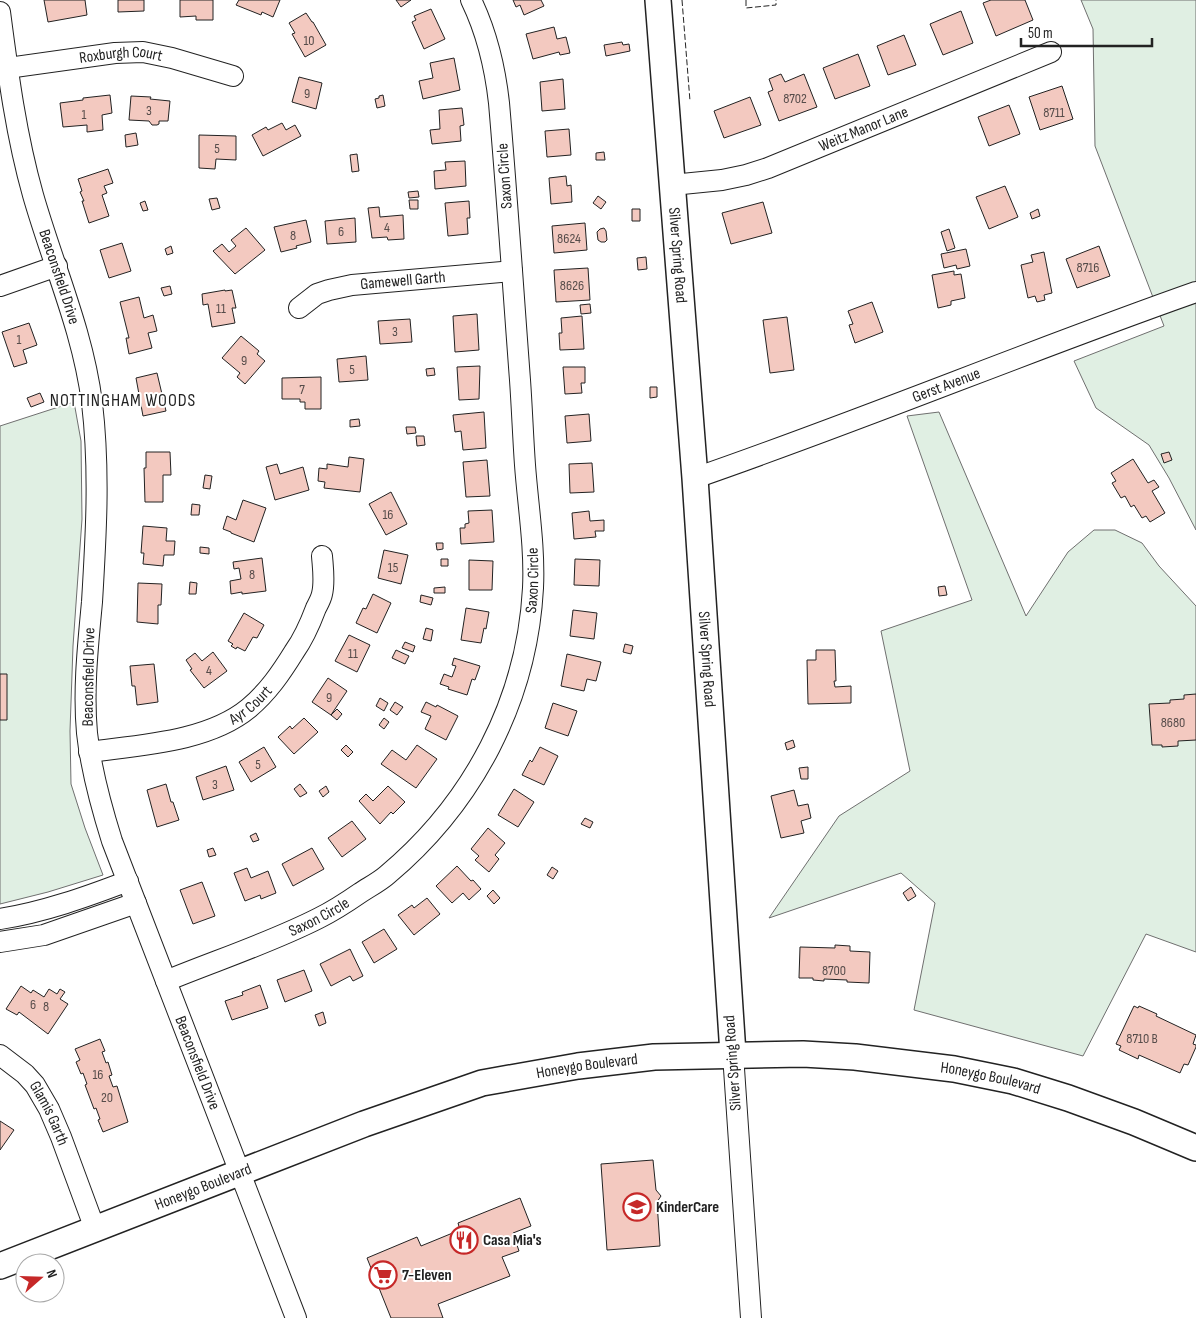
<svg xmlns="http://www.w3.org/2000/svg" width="1196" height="1318" viewBox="0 0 1196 1318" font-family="'Sofia Sans Condensed',sans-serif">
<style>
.green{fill:#e0efe3;stroke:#6f6f6f}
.building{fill:#f3c9c0;stroke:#222}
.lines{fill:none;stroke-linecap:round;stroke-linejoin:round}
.minor-casing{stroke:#222;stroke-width:22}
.major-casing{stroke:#222;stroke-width:28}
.minor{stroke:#fff;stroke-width:20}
.major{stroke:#fff;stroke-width:25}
.fence{stroke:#222;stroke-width:1;stroke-dasharray:6 2.5;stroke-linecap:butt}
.labels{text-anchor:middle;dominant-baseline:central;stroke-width:4;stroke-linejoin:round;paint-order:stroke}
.number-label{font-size:14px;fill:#564c4a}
.street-label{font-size:16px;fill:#222;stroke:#fff}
.poi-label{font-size:16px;font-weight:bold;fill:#222;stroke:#fff;text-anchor:start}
.neighbourhood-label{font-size:18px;letter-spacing:1px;fill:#222;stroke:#fff}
</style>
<rect width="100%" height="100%" fill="#fff"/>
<path class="green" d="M1081,0H1196V530L1169,478L1149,445L1096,408L1074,361L1164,326L1095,146L1093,29Z
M74,402L81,441L82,519L73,646L70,731L71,784L85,828L103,875L48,892L0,904V426Z
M939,412L1026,616L1068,552L1094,530H1115L1142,543L1159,566L1196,606V952L1146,934L1083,1056L914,1010L935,903L901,873L769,918L839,816L910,771L881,631L972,600L907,416Z"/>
<path class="building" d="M44,0H85L87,15L48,22Z
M118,0H144V11L118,12Z
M180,0H213V20H196V16L180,17Z
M239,0H280L273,17L262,12L261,15L236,5Z
M396,0H411L401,7Z
M513,0H541L544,6L524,15L520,5L516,7Z
M991,0H1025L1033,20L996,36L983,3Z
M431,9L445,39L424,49L412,22L416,20L414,16Z
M961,11L973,43L943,55L930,24Z
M306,13L312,22H313L326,45L305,57L292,34L295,33L289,23Z
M554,27L557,39L566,37L570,53L560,55L559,52L533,59L526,34Z
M904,35L916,65L888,75L877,46Z
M622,42L623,45L629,44L630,51L606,56L604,45Z
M858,54L870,86L835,99L823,68Z
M454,58L460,90L423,99L419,81L433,78L430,63Z
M781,74L785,82L804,74L817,107L779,121L768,92L773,90L769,79Z
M299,77L322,83L316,109L292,102Z
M563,79L565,109L542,111L540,82Z
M1062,86L1073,119L1040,130L1029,97Z
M110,95L112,113L102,115L103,130L87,132V125L63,127L60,103L83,100V98Z
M383,95L385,106L377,108L375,99L379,98V96Z
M131,96L151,97L150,99L170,101L168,121H159V124L157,125H152L149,121L129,120Z
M750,97L761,125L724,138L714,111Z
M1009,105L1020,134L989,146L978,117Z
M462,108L464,125L460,126L461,141L432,144L430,130L440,129L439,110Z
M282,123L286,130L295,125L301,136L263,156L252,135L266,127L268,130Z
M569,129L571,155L547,157L545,131Z
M136,133L138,145L126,147L125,135Z
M199,135L236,136V160L216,159L215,169L199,168Z
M604,152L605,160H596V153Z
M357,154L359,171L352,172L350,155Z
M465,161L466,186L435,189L434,171L446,170L445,162Z
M108,169L113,183L104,186L107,193L102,195L109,216L89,223L82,201H84L80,192L82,191L78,179Z
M566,176L567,186L571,185L572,202L551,204L549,178Z
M1005,186L1018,217L989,229L976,197Z
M418,191L419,197L409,198L408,192Z
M598,196L606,202L601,209L593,203Z
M217,198L220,208L212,210L209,199Z
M409,200H418V209H410Z
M145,201L148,210L143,211L140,203Z
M469,201L470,218H467L468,234L448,236L445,203Z
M763,202L772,233L731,244L722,213Z
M379,207L380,217L403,215L404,239L388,240L387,237L372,238L368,208Z
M632,209H640V221H632Z
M1038,209L1040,216L1032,219L1030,213Z
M355,218L356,242L327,244L325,221Z
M306,220L311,242L296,246L297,248L281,252L274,227Z
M585,223L587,250L554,253L552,226Z
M246,228L265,250L235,274L213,251L222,244L229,252L236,246L231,240Z
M604,228L606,231L607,240L605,242H601L598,240L597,232L600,229Z
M949,229L955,248L947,251L941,232Z
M122,243L131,271L109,278L100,250Z
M171,246L173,253L167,255L165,249Z
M1099,246L1110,276L1077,288L1066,259Z
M966,249L970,266L957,269L956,265L944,268L941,254Z
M1044,252L1052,293L1044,295L1045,300L1037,302L1035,296L1028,298L1021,265L1033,262L1031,255Z
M646,257L647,269L638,270L637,258Z
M588,268L590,300L556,302L554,270Z
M954,271V275L961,274L965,298L951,301V305L938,308L932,275Z
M170,286L172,294L164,296L161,288Z
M225,290V291L232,290L236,308H232L235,323L212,327L208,304L203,305L202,294Z
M139,297L144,318L153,315L157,331L148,333L152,348L129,354L126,338H129L120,302Z
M872,302L883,332L855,343L849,325L853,324L848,311Z
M590,304L591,313L581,314L580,305Z
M477,314L479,350L455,352L453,316Z
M582,316L584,349L560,350L559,333H562L561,318Z
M787,317L794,370L770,373L763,320Z
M410,319L412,342L380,344L378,321Z
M29,323L37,345L23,350L27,363L14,367L2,332Z
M241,336L259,351L257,354L265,361L245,384L237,377L240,373L222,358Z
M366,356L368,380L339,382L337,359Z
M480,366L479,399L459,400L457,367Z
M563,367H585V383H581L582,393L565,394Z
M434,368L435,375L427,376L426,369Z
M157,373L166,411L143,416L136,378Z
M321,377V409H305V402H300V399H282V378Z
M650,387H657V397L650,398Z
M40,393L44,402L31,407L27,398Z
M484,412L486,448L463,450L461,431L455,432L453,415Z
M589,414L591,441L567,443L565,416Z
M359,419L360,426L350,427V420Z
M406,427H415L416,433L407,434Z
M416,436H424L425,445L417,446Z
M146,452H170L171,475H163V502H145L144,468H146Z
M1169,452L1172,460L1164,463L1161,454Z
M349,457L364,459L360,492L324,488L325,482L318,481L319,468L327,469V464L348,467Z
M1133,459L1148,483L1154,480L1159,487L1152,491L1165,513L1150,522L1146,516L1142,518L1134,505L1131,507L1125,496L1121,498L1112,483L1116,481L1111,473Z
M487,460L490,496L466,497L463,462Z
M592,463L594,492L570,493L569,464Z
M277,464L280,474L303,467L309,490L275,500L266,467Z
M205,475L212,476L210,489L203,488Z
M391,492L407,524L386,535L369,504Z
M243,500L266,508L254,542L231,533V532L223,529L227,516L236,520Z
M192,504L200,505L199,515H191Z
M492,510L494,542L461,544L460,528H465V524L469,523L468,511Z
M589,511L590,521L604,520V531H595L596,537L574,539L572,513Z
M143,526L167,528L166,541H175L174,555H164L163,566L143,564L144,553H141Z
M436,543H443V549L437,550Z
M200,547L209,548V554L200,553Z
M384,550L408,555L401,584L378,578Z
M262,558L266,591L242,594V592L231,594L230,581L241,579L239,568L234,569L233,562Z
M441,559H448V566H441Z
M575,559L600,560L599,586L574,585Z
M469,560L493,561L492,590H469Z
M190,582L197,583L196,594H189Z
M138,583L162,584L161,605H158V624L137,622Z
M945,586L947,595L939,596L938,587Z
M445,587V593H434V588Z
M373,594L391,603L377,633L356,623L363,608L366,609Z
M421,595L433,598L431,605L420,602Z
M466,608L489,612L486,629L484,628L481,643L461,640Z
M573,610L597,613L594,639L570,636Z
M244,613L264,625L257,638L253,637L245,651L237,647L236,649L231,646L233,644L228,641Z
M426,628L433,630L431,641L423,639Z
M349,635L370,645L357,672L335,661Z
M405,642L415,646L413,652L402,648Z
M625,644L633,646L631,654L623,652Z
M396,650L409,656L405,664L392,658Z
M816,650H835L836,681H834L835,687L851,686V703L808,704L807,660H816Z
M213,652L227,671L204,688L190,670L192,669L186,660L195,653L202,661Z
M567,654L601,662L596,681L587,679L584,691L561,686Z
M454,658L480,666L475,680L472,679L467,695L448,689L449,687L440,684L444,674L452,677L456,666L452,665Z
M154,664L158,702L137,705L135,686H132L130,666Z
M0,674H7V720H0Z
M328,678L347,691L331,715L312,702Z
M1196,694V740L1178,741V746L1162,747V745H1152L1149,704L1170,703V700L1184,699V695Z
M380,698L388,703L384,711L376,706Z
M395,702L403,707L397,715L390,710Z
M426,702L436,707L437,705L458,716L446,740L425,729L431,716L421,712Z
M553,703L577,711L568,736L545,728Z
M337,709L342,714L337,720L331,715Z
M304,718L318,732L294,754L278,737L290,726L292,729Z
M384,718L389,722L384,729L379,725Z
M793,740L795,747L787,750L785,743Z
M346,745L353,752L348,757L341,750Z
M417,745L437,759L416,788L381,764L392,750L406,760Z
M264,747L276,767L251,782L239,762Z
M540,747L558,756L544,785L522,775L530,760L532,762Z
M226,766L234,790L203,800L196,777Z
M808,767V779H801L799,768Z
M166,784L171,802H173L179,820L157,827L147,790Z
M300,784L307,793L300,797L294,789Z
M326,786L329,792L323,797L319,791Z
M388,786L405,802L393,814L391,812L380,824L359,801L366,794L373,801Z
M514,789L534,802L518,827L498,815Z
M794,790L798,806L808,804L811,818L801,821L804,833L781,838L771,796Z
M585,818L593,822L590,828L581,824Z
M352,821L366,839L342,857L328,838Z
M488,828L505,843L495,855L499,859L489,872L475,860L479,856L471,849Z
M256,833L259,840L253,842L250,836Z
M213,848L216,855L209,857L207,850Z
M312,848L324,869L293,886L282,864Z
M457,866L471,881L473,880L481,889L469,900L463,893L452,903L436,886Z
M552,867L558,871L553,879L547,875Z
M247,868L251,878L268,871L276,893L261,899L260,895L245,901L234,873Z
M202,882L215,916L193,924L180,890Z
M911,887L916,896L908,901L903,893Z
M493,890L500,898L494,904L487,896Z
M427,898L440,914L414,935L398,915L412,905L414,908Z
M384,929L397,949L374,963L362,942Z
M835,945L850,946V951L870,952L869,983L847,982V980L824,979V981L813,980V978H799L800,947L835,948Z
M350,949L363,976L353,981L350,976L331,986L320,964Z
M304,970L312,991L285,1002L277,980Z
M260,985L268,1008L232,1020L225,1001L243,995L242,992Z
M21,986L31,993L33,990L44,997L49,989L57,994L60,989L65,992L60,999L68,1004L48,1034L19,1012L17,1015L6,1009Z
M1134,1006L1138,1008L1139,1006L1157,1014L1156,1016L1196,1035L1193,1044L1196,1045V1047L1188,1065L1184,1064L1180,1073L1139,1055L1138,1059L1119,1050L1121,1046L1116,1044Z
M323,1012L326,1023L319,1026L315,1015Z
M100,1039L105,1051L102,1052L106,1063L108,1062L112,1075L109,1076L113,1087L117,1086L128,1122L103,1132L98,1120L100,1119L96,1108L94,1109L85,1085L87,1084L83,1073L81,1074L76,1062L80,1060L75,1049Z
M0,1121L14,1130L0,1150Z
M653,1160L656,1190L661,1196L657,1202L660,1246L607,1250L601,1164Z
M520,1198L531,1226L513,1233L519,1251L502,1257L510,1276L438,1304L443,1318H391L367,1258L417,1237L421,1246L460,1230L458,1223Z"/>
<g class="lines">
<g class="minor-casing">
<g id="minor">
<path id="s1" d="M0,12C8,73 16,135 33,195C53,265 83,331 92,403C100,470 96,536 92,602C88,645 83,690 87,733C91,770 101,806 112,841L296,1318"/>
<path id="s2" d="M0,69L115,53L143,52L172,58L233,76"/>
<path id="s3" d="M672,185L722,180L746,175L768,168L1051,52"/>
<path d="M0,286L57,266"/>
<path id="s4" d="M299,308L317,294L329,290L352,285L512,271"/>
<path id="s5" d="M695,478C863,420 1028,351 1196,292"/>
<path id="s6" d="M89,752C140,745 208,742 249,708C268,692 281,673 294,652C304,638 310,624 316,608C318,604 321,599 322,594C325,582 323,569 322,556"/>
<path d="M0,919C44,912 86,897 128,881"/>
<path d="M0,942L44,935L136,903"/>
<path id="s7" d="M166,981C217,960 270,943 319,918C333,911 347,902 360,893C369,887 379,882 387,875C473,803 527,701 533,588C535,547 528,506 525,465C523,437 522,408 520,380C513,287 507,195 499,103C495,67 487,33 471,0"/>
<path d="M733,1054L751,1318"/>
<path id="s8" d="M0,1055L25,1074L35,1085L49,1109L61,1137L95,1229"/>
</g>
</g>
<g class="major-casing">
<g id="major">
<path id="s9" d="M658,0L695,478L733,1054"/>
<path id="s10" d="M0,1266L364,1124L482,1083L578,1066L654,1057L803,1054L855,1057L954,1069L1013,1081L1068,1098L1134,1122L1196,1148"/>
</g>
</g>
<use href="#minor" class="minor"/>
<use href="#major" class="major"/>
<path class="fence" d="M682,0L690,101
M746,0V8L776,5V0"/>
</g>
<defs>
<g id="school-ring" transform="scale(1.4375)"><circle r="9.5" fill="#fff" stroke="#c62828" stroke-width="1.5"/><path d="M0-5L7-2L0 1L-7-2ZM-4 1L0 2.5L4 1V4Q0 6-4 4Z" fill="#c62828"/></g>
<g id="restaurant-ring" transform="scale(1.4375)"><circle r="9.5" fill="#fff" stroke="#c62828" stroke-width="1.5"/><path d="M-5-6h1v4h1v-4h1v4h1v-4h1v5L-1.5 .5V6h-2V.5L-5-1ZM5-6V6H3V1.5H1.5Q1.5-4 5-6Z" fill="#c62828"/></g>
<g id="supermarket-ring" transform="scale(1.4375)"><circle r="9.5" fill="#fff" stroke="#c62828" stroke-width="1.5"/><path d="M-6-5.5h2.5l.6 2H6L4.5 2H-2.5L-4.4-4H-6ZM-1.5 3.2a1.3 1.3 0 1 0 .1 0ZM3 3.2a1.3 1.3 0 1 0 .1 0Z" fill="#c62828"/></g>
</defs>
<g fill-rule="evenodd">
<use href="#school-ring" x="637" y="1207"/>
<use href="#restaurant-ring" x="464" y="1240"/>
<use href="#supermarket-ring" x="383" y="1275"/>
</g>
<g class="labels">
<g class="number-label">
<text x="309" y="40">10</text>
<text x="307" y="93">9</text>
<text x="795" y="98">8702</text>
<text x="149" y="110">3</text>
<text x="1054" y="112">8711</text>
<text x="84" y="114">1</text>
<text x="217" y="148">5</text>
<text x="387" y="227">4</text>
<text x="341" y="231">6</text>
<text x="293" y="235">8</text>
<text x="569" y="238">8624</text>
<text x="1088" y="267">8716</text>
<text x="572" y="285">8626</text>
<text x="221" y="308">11</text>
<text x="395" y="331">3</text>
<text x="19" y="339">1</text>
<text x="244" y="360">9</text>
<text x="352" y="369">5</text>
<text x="302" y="389">7</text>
<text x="388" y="514">16</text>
<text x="393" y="567">15</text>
<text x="252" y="574">8</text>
<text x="353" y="653">11</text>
<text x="209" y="670">4</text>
<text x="329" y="697">9</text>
<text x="1173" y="722">8680</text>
<text x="258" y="764">5</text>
<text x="215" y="784">3</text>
<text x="834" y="970">8700</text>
<text x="33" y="1004">6</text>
<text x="46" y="1006">8</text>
<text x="1142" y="1038">8710 B</text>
<text x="98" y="1074">16</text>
<text x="107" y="1097">20</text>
</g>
<g class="street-label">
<text stroke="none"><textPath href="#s2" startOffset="122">Roxburgh Court</textPath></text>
<text stroke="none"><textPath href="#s3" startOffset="201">Weitz Manor Lane</textPath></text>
<text transform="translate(505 176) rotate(-94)">Saxon Circle</text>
<text stroke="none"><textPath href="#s9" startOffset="256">Silver Spring Road</textPath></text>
<text stroke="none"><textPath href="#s1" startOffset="272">Beaconsfield Drive</textPath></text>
<text stroke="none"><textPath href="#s4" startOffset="110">Gamewell Garth</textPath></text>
<text stroke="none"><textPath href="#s5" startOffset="268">Gerst Avenue</textPath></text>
<text stroke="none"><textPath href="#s7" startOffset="585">Saxon Circle</textPath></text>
<text stroke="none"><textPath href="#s9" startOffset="661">Silver Spring Road</textPath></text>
<text transform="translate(89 677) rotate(-89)">Beaconsfield Drive</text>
<text stroke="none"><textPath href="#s6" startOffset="171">Ayr Court</textPath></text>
<text stroke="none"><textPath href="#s7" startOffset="166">Saxon Circle</textPath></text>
<text stroke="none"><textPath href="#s1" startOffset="1082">Beaconsfield Drive</textPath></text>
<text transform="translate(733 1063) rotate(-94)">Silver Spring Road</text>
<text stroke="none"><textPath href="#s10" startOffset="622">Honeygo Boulevard</textPath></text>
<text stroke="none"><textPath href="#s10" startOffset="1028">Honeygo Boulevard</textPath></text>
<text stroke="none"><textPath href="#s8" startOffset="78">Glamis Garth</textPath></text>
<text stroke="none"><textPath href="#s10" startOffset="218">Honeygo Boulevard</textPath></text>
</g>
<g class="poi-label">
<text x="656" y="1207">KinderCare</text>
<text x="483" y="1240">Casa Mia's</text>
<text x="402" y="1275">7-Eleven</text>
</g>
<g class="neighbourhood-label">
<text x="123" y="400">NOTTINGHAM WOODS</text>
</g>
</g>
<g transform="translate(40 1278) rotate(70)"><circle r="24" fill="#ffffff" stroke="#a7a7a7"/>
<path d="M0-4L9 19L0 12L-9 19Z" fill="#c62828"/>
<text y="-8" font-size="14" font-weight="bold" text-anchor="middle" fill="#222222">N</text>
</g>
<path d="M1021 38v8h131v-8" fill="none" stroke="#222222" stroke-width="2.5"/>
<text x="1028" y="38" font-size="15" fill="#222222" stroke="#ffffff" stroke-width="4" paint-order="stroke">50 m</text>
</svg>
